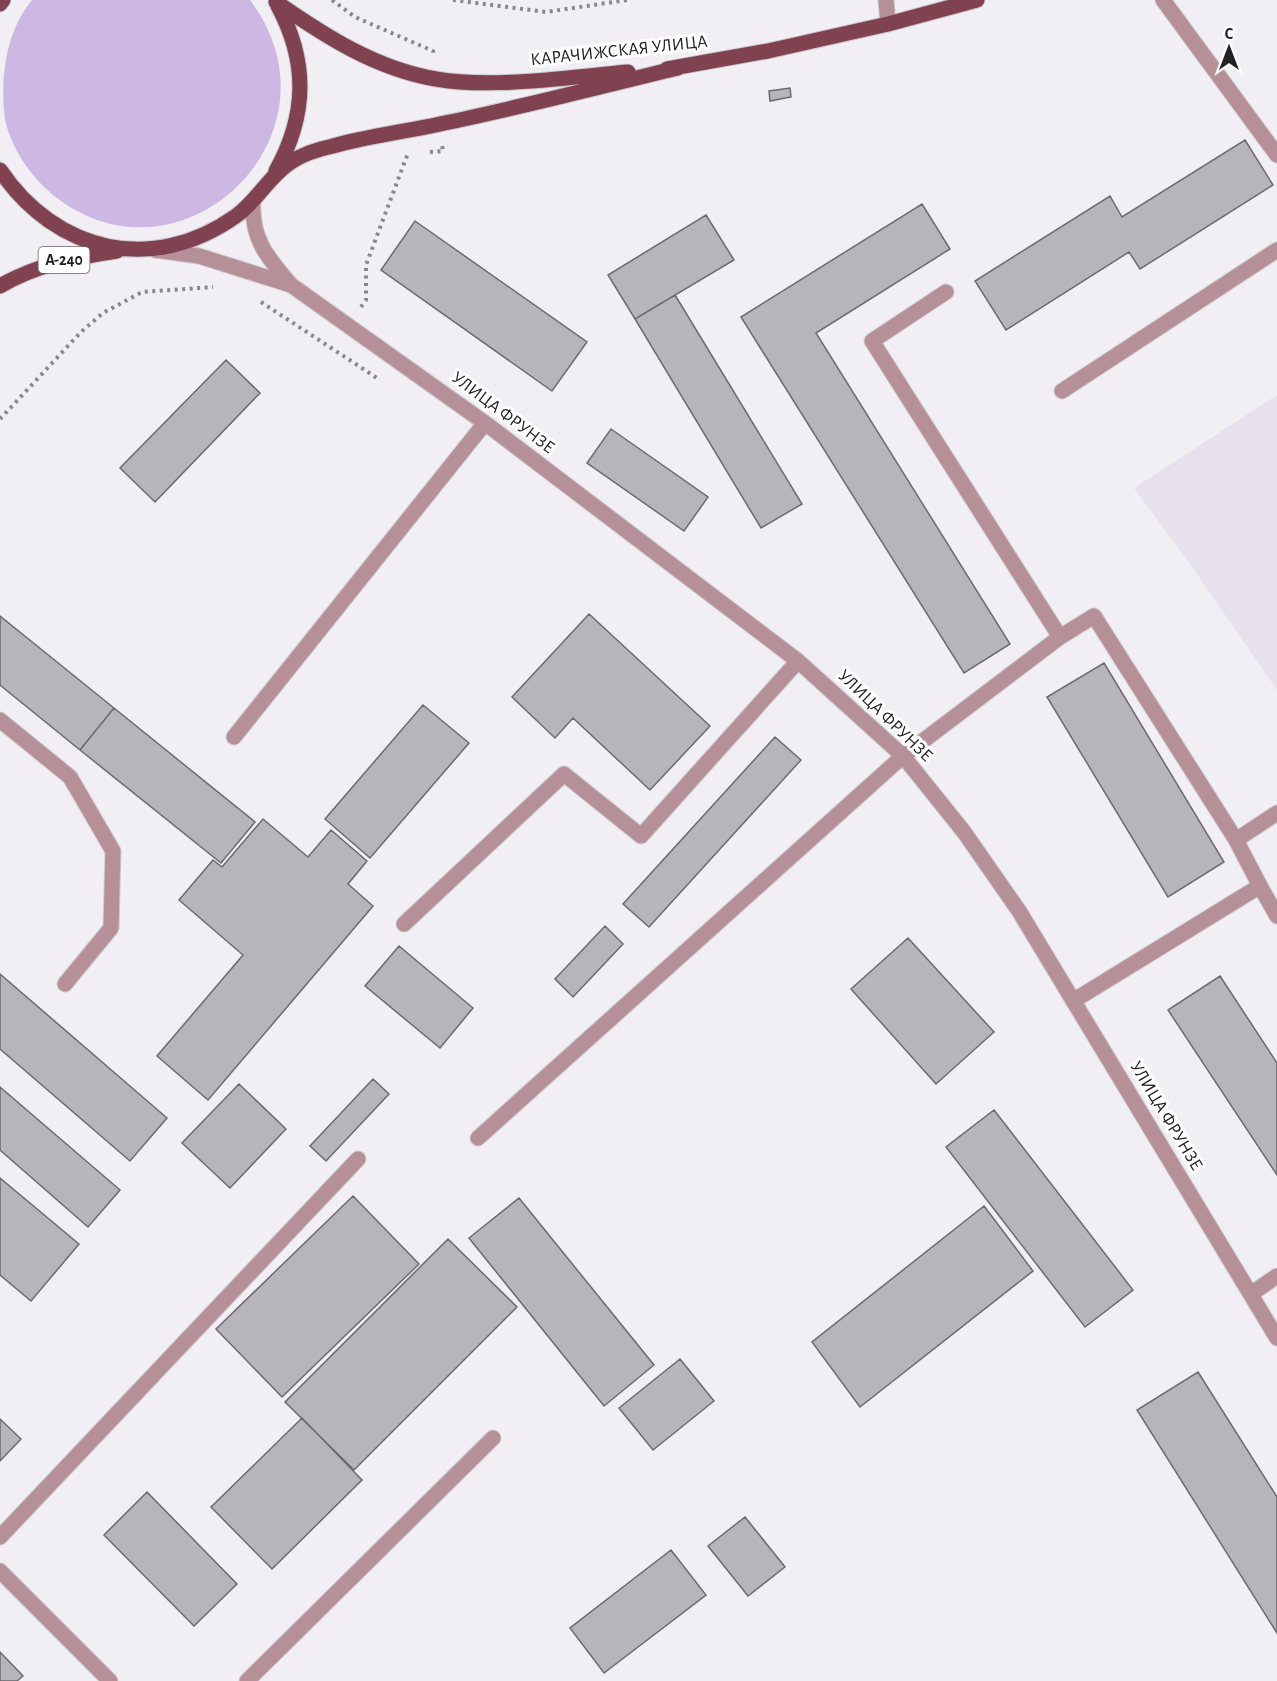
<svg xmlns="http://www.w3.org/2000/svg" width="1277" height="1681" viewBox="0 0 1277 1681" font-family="'Alegreya Sans',sans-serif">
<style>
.built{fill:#e7e1ed}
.green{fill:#cdb8e3}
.building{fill:#b7b5b9;stroke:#6c6a6e;stroke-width:1.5}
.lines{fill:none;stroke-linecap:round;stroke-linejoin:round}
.minor-casing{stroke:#cccace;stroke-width:17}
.major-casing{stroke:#cccace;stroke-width:17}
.path{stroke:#8a888b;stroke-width:4;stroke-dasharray:3 4.5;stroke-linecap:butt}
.minor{stroke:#b69098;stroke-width:15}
.major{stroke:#804151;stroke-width:15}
.labels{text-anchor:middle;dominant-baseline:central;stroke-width:6;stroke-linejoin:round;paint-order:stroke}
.shield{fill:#fff;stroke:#656465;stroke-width:1.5}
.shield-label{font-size:16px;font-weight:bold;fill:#232223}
.street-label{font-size:18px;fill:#232223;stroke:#fff}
</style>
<rect width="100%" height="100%" fill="#f1eff4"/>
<path class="built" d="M1277,395V690L1192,567L1134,488Z"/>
<path class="green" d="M32,0H250C351,134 181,298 53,195C30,176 12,149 5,120C0,78 5,33 32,0Z"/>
<path class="building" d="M790,88L791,97L770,101L769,91Z
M1245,140L1273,185L1140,269L1129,252L1006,330L975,281L1110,196L1122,217Z
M922,204L950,249L816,333L1010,644L964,673L741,317Z
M706,215L734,260L635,319L608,275Z
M415,221L587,342L552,391L381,270Z
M675,295L802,504L761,528L635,319Z
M226,360L260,393L155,502L120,468Z
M611,429L708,497L684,531L587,463Z
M589,614L710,726L650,790L573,718L555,738L512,697Z
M0,616L114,708L80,750L0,685Z
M1104,663L1224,862L1168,897L1047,697Z
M423,705L469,743L370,858L325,819Z
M114,708L255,822L221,863L80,750Z
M775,737L801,760L649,927L623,904Z
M263,819L308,857L331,830L367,861L348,884L373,906L208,1100L157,1056L243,955L179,900L213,860L222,867Z
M605,926L623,944L573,997L555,979Z
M908,938L994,1032L936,1084L851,989Z
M399,946L473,1008L440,1048L365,986Z
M0,974L167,1118L130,1161L0,1049Z
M1220,976L1277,1063V1175L1168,1010Z
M373,1079L389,1094L326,1161L310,1146Z
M239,1084L286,1129L230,1188L182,1143Z
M0,1087L120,1190L88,1227L0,1150Z
M994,1110L1133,1290L1085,1327L946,1147Z
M0,1178L79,1244L31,1301L0,1275Z
M353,1196L419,1264L282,1397L216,1329Z
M519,1198L654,1365L604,1406L469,1238Z
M984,1206L1033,1271L860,1407L812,1342Z
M448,1239L517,1307L354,1470L285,1402Z
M680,1359L714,1401L653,1450L619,1408Z
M1198,1372L1277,1497V1633L1137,1410Z
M302,1418L362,1480L272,1569L211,1507Z
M0,1419L21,1439L0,1461Z
M147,1492L237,1584L194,1626L104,1535Z
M745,1517L785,1567L748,1596L708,1546Z
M671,1550L706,1595L604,1673L570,1628Z
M0,1652L23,1676L17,1681H0Z"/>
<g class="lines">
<g class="minor-casing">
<path id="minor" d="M886,0L888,24
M1163,0L1277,155
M253,201C251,239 267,257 291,285L485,423L798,661L903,756L964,832L1019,911L1277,1338
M155,250L199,256L291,285
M946,292L872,341L1060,637
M1062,391L1277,250
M0,720L70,777L113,851L111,928L65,984
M234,737L485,423
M1260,886L1277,916
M404,924L564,774L641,836L798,661
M1073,1001L1260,886L1236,840
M478,1138L903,756L1060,637L1094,616L1236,840L1277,813
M1251,1294L1277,1276
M0,1537L358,1159
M0,1571L110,1681
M247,1681L493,1438"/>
</g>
<g class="major-casing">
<path id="major" d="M276,2C325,36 376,69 436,79C492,89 570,77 628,72
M0,4L3,0
M667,69L768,51L888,24L977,0
M0,170C56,253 153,275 236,216C257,201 269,176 291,162C303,154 319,149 333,146C368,136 404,132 440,124C519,108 598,87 678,68
M276,171C307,115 308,62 278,6
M0,286C36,265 76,257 117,251"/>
</g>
<path class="path" d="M332,0L355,17L433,51L434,57
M453,0L546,12L627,0
M430,152L443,151L442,145
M261,302L377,378
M361,307L366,300V265L408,153
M0,419L81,332L103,313L142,292L213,287"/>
<use href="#minor" class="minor"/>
<use href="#major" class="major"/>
</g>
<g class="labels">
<rect class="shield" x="38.5" y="247" width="51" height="26" rx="4.5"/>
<g class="shield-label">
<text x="64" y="260">А-240</text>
</g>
<g class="street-label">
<text transform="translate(619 51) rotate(-6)">КАРАЧИЖСКАЯ УЛИЦА</text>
<text transform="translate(503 413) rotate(37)">УЛИЦА ФРУНЗЕ</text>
<text transform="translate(885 716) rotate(44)">УЛИЦА ФРУНЗЕ</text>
<text transform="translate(1166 1116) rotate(59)">УЛИЦА ФРУНЗЕ</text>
</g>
</g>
<g transform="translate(1229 48)" stroke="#ffffff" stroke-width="4.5" paint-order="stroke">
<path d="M0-4.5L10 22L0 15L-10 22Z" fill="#232223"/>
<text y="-9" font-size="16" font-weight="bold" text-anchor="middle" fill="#232223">С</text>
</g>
</svg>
